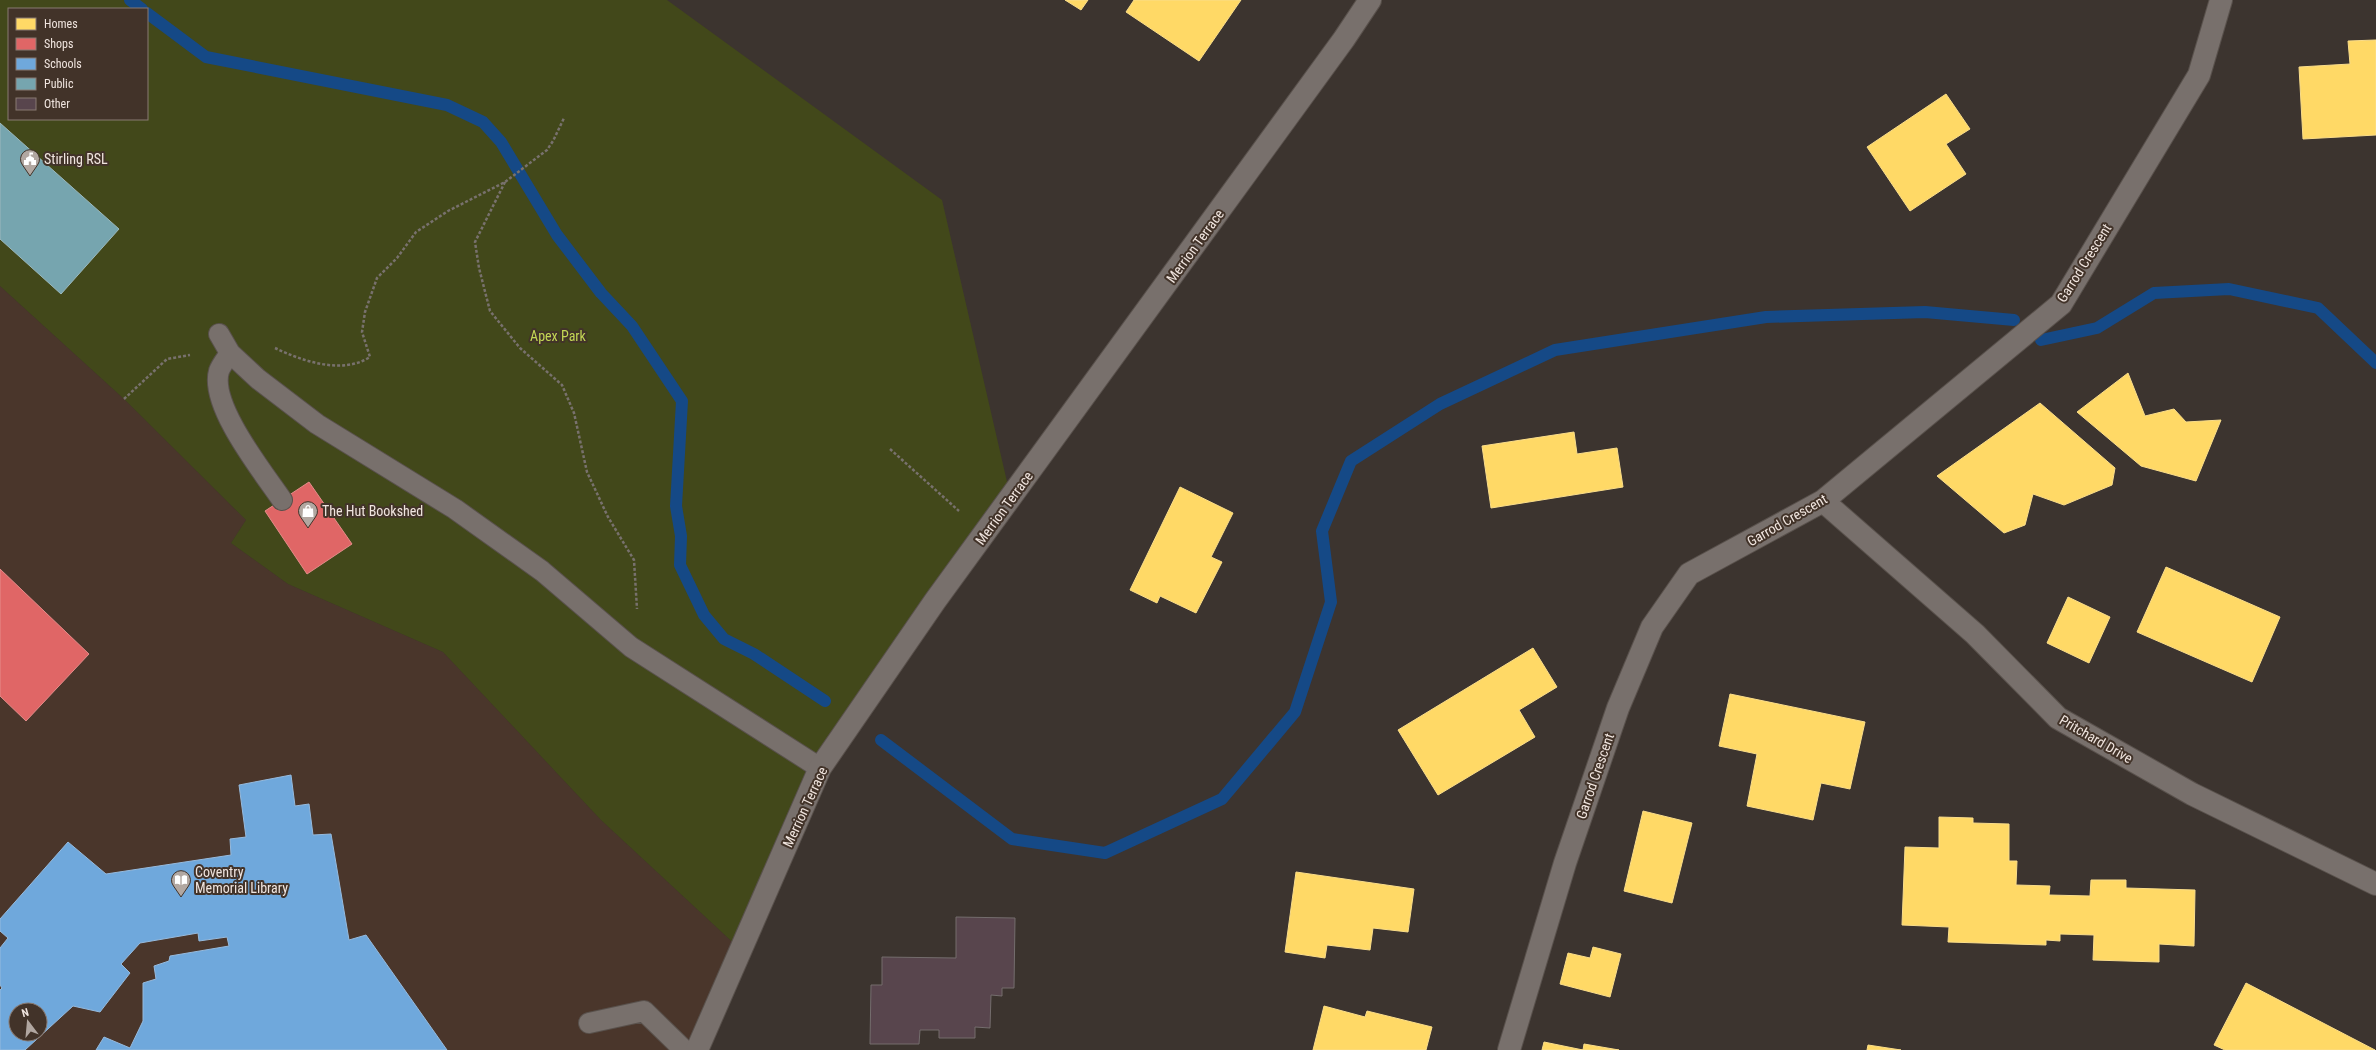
<svg xmlns="http://www.w3.org/2000/svg" width="2376" height="1050" viewBox="0 0 2376 1050" font-family="'Roboto Condensed',sans-serif">
<style>
.built{fill:#4a362b;fill-rule:evenodd}
.green{fill:#42481a;fill-rule:evenodd}
.homes{fill:#ffd966;stroke:#fadd8a}
.shops{fill:#e06666;stroke:#e58c8a}
.schools{fill:#6fa8dc;stroke:#96badd;fill-rule:evenodd}
.public{fill:#76a5af;stroke:#9bb8bd}
.lines{fill:none;stroke-linecap:round;stroke-linejoin:round}
.stream{stroke:#154986;stroke-width:12}
.building{fill:#58454d;stroke:#746d6d}
.lane-casing{stroke:#59514c;stroke-width:22}
.street-casing{stroke:#59514c;stroke-width:24}
.path{stroke:#78716d;stroke-width:2.5;stroke-dasharray:3 2;stroke-linecap:butt}
.lane{stroke:#78706c;stroke-width:20}
.street{stroke:#78706c;stroke-width:22}
.labels{text-anchor:middle;dominant-baseline:central;stroke-width:4;stroke-linejoin:round;paint-order:stroke}
.poi-label{font-size:14px;fill:#f0e5df;stroke:#423329;text-anchor:start}
.street-label{font-size:14px;fill:#f0e5df;stroke:#423329}
.park-label{font-size:14px;fill:#c3d754;stroke:#423329}
</style>
<rect width="100%" height="100%" fill="#3c342f"/>
<path class="built" d="M0,286L124,399L246,520L231,543L288,584L443,652L601,820L741,950L697,1050H0ZM16,1010H40V1034H16Z"/>
<path class="green" d="M0,0H667L942,200L1011,499L820,768L741,950L601,820L443,652L288,584L231,543L246,520L124,399L0,286ZM9,9H147V119H9Z"/>
<path class="homes" d="M1065,0H1088L1081,10Z
M1134,0H1241L1199,61L1126,12Z
M2376,40V135L2303,139L2299,67L2350,64L2348,41Z
M1946,94L1970,129L1946,144L1966,174L1910,211L1867,147Z
M2128,373L2145,416L2174,409L2186,422L2221,420L2196,481L2141,466L2077,412Z
M2040,403L2115,468L2112,485L2064,505L2033,494L2025,525L2004,533L1937,476Z
M1574,432L1577,454L1617,448L1623,487L1491,508L1482,446Z
M1180,487L1233,513L1211,557L1222,562L1196,613L1160,596L1157,603L1130,590Z
M2166,567L2280,617L2252,682L2137,632Z
M2068,597L2110,617L2089,663L2047,643Z
M1533,648L1557,687L1519,710L1535,737L1438,795L1398,730Z
M1730,694L1865,722L1850,789L1821,783L1813,820L1747,806L1757,754L1719,746Z
M1643,811L1692,823L1672,903L1624,891Z
M1939,817L1973,818V823L2009,824V861H2017L2016,885L2050,886L2049,895L2090,896L2091,880H2126V888L2195,890L2194,946L2159,944V962L2093,960L2094,935L2060,934V941L2046,940V945L1948,942L1949,927L1902,925L1905,847L1939,848Z
M1296,872L1414,889L1408,932L1373,928L1370,950L1327,945L1325,958L1285,952Z
M1593,947L1621,954L1610,997L1560,984L1568,953L1590,958Z
M2246,983L2375,1050H2225L2214,1045Z
M1324,1006L1365,1017L1367,1011L1432,1027L1426,1050H1313Z
M1544,1042L1583,1050L1584,1044L1619,1050H1542Z
M1868,1045L1901,1050H1867Z"/>
<path class="shops" d="M309,482L352,544L307,574L265,511Z
M0,569L89,654L26,721L0,696Z"/>
<path class="schools" d="M291,775L295,806L309,804L313,835L331,834L349,940L366,935L447,1050H96L104,1037L130,1048L143,1021V983L156,979L154,966L169,961L170,956L229,946L227,937L199,941L198,933L140,943L121,964L130,973L100,1012L73,1006L25,1050H0V990L2,988L0,985V948L8,938L0,931V919L68,842L106,874L231,855L230,839L246,837L239,785ZM16,1010H40V1034H16Z"/>
<path class="public" d="M0,123L119,229L61,294L0,239Z"/>
<g class="lines">
<path class="stream" d="M130,0L142,9
M147,13L206,57L447,105L483,122L501,142L557,235L601,293L632,326L682,401L676,506L681,536L680,565L704,615L724,639L754,654L825,701
M2041,340L2097,328L2154,293L2229,289L2318,308L2376,363
M881,740L1012,839L1105,853L1222,799L1295,712L1331,602L1322,531L1351,461L1440,404L1555,350L1766,317L1925,312L2014,320"/>
</g>
<path class="building" d="M956,917L1015,918L1014,988H1002V996L991,995L990,1028L975,1027V1038H939V1030H920L919,1044H870L871,985H882V957L956,958Z"/>
<g class="lines">
<g class="lane-casing">
<path id="lane" d="M219,334L230,353L258,379L317,424L455,509L542,571L631,647L820,768
M230,353C227,358 221,365 219,371C209,405 263,472 282,500
M589,1023L644,1011L684,1050"/>
</g>
<g class="street-casing">
<path id="street" d="M1823,501L1975,634L2058,718L2192,794L2376,884
M697,1050L820,768L935,601L1344,39L1370,0
M1509,1050L1565,863L1618,708L1652,627L1689,574L1823,501L2061,304L2199,75L2221,0"/>
</g>
<path class="path" d="M505,182L475,242L479,268L490,311L520,348L562,385L574,413L587,472L608,517L634,560L637,609
M275,348C302,361 342,375 370,357L362,332L365,312L377,278L397,258L416,232L448,211L505,182L547,150L553,141L564,118
M124,399L167,359L190,355
M890,449L959,511"/>
<use href="#lane" class="lane"/>
<use href="#street" class="street"/>
</g>
<defs>
<g id="civic-pin" transform="scale(1)"><path d="M0 17L-7.5 6A9.5 9.5 0 1 1 7.5 6Z" fill="#b1a7a1" stroke="#423329"/><path d="M-.6-6.5H3V-4.5H.6V-3L4-1V1h2V6H-6V1h2V-1L-.6-3ZM-1.2 2.5V6h2.4V2.5Z" fill="#fff"/></g>
<g id="shop-pin" transform="scale(1)"><path d="M0 17L-7.5 6A9.5 9.5 0 1 1 7.5 6Z" fill="#b1a7a1" stroke="#423329"/><path d="M-5-2.5h2.3a2.7 3.5 0 0 1 5.4 0H5L5.5 6h-11ZM-1.5-2.5h3a1.5 2.3 0 0 0-3 0Z" fill="#fff"/></g>
<g id="library-pin" transform="scale(1)"><path d="M0 17L-7.5 6A9.5 9.5 0 1 1 7.5 6Z" fill="#b1a7a1" stroke="#423329"/><path d="M-6-4Q-3-5.5-.7-3.5V5Q-3 3-6 4ZM6-4Q3-5.5 .7-3.5V5Q3 3 6 4Z" fill="#fff"/></g>
</defs>
<g fill-rule="evenodd">
<use href="#civic-pin" x="30" y="159"/>
<use href="#shop-pin" x="308" y="511"/>
<use href="#library-pin" x="181" y="880"/>
</g>
<g class="labels">
<g class="poi-label">
<text x="44" y="159">Stirling RSL</text>
<text x="322" y="511">The Hut Bookshed</text>
<text x="195" y="872">Coventry<tspan x="195" dy="16">Memorial Library</tspan></text>
</g>
<g class="street-label">
<text transform="translate(1195 246) rotate(-54)">Merrion Terrace</text>
<text transform="translate(2084 263) rotate(-58)">Garrod Crescent</text>
<text transform="translate(1004 508) rotate(-54)">Merrion Terrace</text>
<text transform="translate(1787 520) rotate(-30)">Garrod Crescent</text>
<text transform="translate(2096 739) rotate(30)">Pritchard Drive</text>
<text transform="translate(1595 776) rotate(-71)">Garrod Crescent</text>
<text transform="translate(805 807) rotate(-65)">Merrion Terrace</text>
</g>
<g class="park-label">
<text x="558" y="336">Apex Park</text>
</g>
</g>
<rect x="8" y="8" width="140" height="112" fill="#423329" stroke="#887a72"/>
<rect x="16" y="18" width="20" height="12" fill="#ffd966" stroke="#887a72"/>
<text x="44" y="28" font-size="12" fill="#f0e5df">Homes</text>
<rect x="16" y="38" width="20" height="12" fill="#e06666" stroke="#887a72"/>
<text x="44" y="48" font-size="12" fill="#f0e5df">Shops</text>
<rect x="16" y="58" width="20" height="12" fill="#6fa8dc" stroke="#887a72"/>
<text x="44" y="68" font-size="12" fill="#f0e5df">Schools</text>
<rect x="16" y="78" width="20" height="12" fill="#76a5af" stroke="#887a72"/>
<text x="44" y="88" font-size="12" fill="#f0e5df">Public</text>
<rect x="16" y="98" width="20" height="12" fill="#58454d" stroke="#887a72"/>
<text x="44" y="108" font-size="12" fill="#f0e5df">Other</text>
<g transform="translate(28 1022) rotate(344)"><circle r="19" fill="#423329" stroke="#887a72"/>
<path d="M0-3L7 15L0 10L-7 15Z" fill="#b1a7a1"/>
<text y="-6" font-size="11" font-weight="bold" text-anchor="middle" fill="#f0e5df">N</text>
</g>
</svg>
